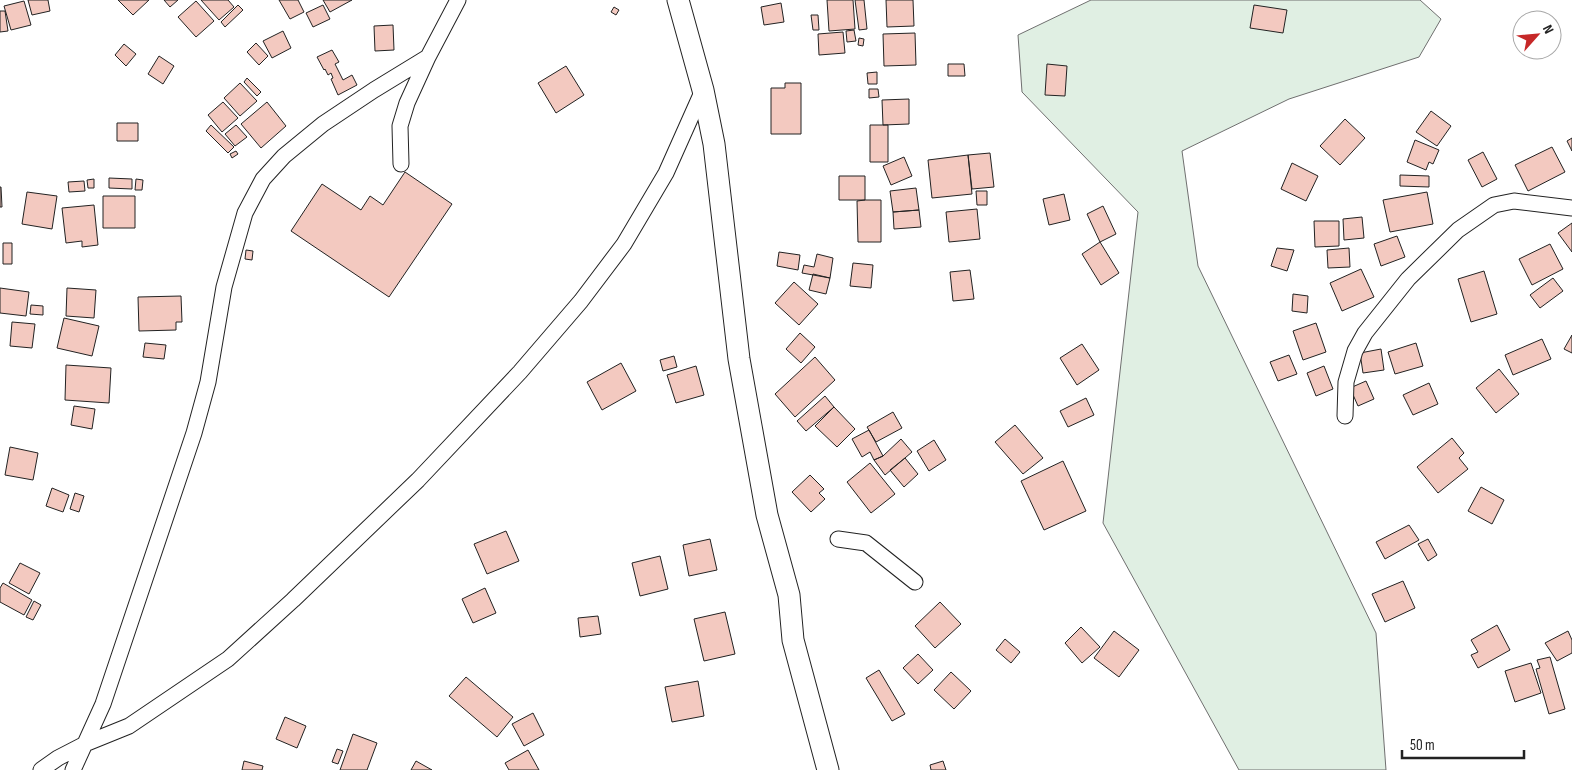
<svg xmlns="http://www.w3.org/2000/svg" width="1572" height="770" viewBox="0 0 1572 770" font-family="'Sofia Sans Condensed',sans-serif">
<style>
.green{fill:#e0efe3;stroke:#6f6f6f}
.building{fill:#f3c9c0;stroke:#222}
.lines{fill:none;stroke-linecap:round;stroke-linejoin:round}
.minor-casing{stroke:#222;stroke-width:17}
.secondary-casing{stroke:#222;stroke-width:23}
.minor{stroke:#fff;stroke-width:15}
.secondary{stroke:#fff;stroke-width:21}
</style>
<rect width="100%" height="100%" fill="#fff"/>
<path class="green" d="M1091,0H1420L1441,19L1419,57L1289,99L1182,151L1198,266L1376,633L1386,770H1239L1103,523L1138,212L1022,92L1018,35Z"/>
<path class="building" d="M28,0H48L50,11L32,15Z
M118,0H149L133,15Z
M164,0H178L170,7Z
M201,0H228L234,7L219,20Z
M279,0H298L304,12L290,19Z
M323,0H352L330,12Z
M827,0H853L855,29L829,31Z
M855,0H864L867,29L859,30Z
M886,0H913L914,26L887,27Z
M24,1L31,25L11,30L4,6Z
M196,1L214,21L196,37L178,17Z
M781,3L784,22L764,25L761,7Z
M238,5L243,10L225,27L221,22Z
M323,5L330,19L313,27L306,13Z
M1254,5L1287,10L1283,33L1250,28Z
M614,7L619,10L616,15L611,12Z
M0,11H5L8,31L0,32Z
M811,15H818L819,30H813Z
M393,25L394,50L375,51L374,26Z
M854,30L856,41L847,42L846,31Z
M283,31L291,48L272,58L263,41Z
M843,32L845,53L819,55L818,34Z
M915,33L916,65L884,66L883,34Z
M859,38L864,39L863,46L858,45Z
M256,43L268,56L259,65L247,52Z
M124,44L136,54L126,66L115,55Z
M332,50L339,62L335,64L343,80L352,75L357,85L338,95L331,79L333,78L331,73L328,75L325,69L324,70L317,57Z
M159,56L174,66L163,84L148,74Z
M948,64H964L965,76H948Z
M1047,64L1067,66L1065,96L1045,95Z
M566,66L584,95L556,113L538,83Z
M877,72V84H868L867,73Z
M247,78L261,92L257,96L244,82Z
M240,83L257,101L240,116L224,98Z
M785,83H801V134H771V88H785Z
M869,89H878L879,97L869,98Z
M909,99V124L883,125L882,100Z
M223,102L238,118L222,132L208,115Z
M267,102L286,126L261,148L241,124Z
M1431,111L1451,126L1437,146L1416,132Z
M1345,119L1365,138L1340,165L1320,146Z
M117,123H138V141H117Z
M211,125L234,147L228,153L206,131Z
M236,125L247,137L235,146L225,134Z
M870,125H888V162H870Z
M1572,138V151L1567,141Z
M1415,140L1439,150L1433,164L1429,162L1426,170L1407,162Z
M1552,147L1565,172L1528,191L1515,165Z
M236,151L238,154L232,158L230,154Z
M1483,152L1497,179L1482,187L1468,160Z
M990,153L994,187L972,189L968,155Z
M968,155L972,194L932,198L928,160Z
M904,157L912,176L891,185L883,166Z
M1292,163L1318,176L1306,201L1281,189Z
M405,172L452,204L389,297L291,231L322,184L361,210L370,196L383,205Z
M1400,175L1429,176V187L1400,186Z
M839,176H865V200H839Z
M109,178L132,179V189L109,188Z
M94,179V188H88L87,180Z
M136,179L143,180L142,190H135Z
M84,181L85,191L69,192L68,182Z
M0,187H1L2,207H0Z
M916,188L919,210L893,212L890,191Z
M976,191H987V205H977Z
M27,192L57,196L52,229L22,224Z
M1427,192L1433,224L1390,232L1383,200Z
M1064,194L1070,220L1049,225L1043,199Z
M103,196H135V228H103Z
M865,200H881V242H858L857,201Z
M94,205L98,245L82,247V241L66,243L62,208Z
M1103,206L1116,234L1100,242L1087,214Z
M977,209L980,239L949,242L946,212Z
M919,210L921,227L894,229L893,212Z
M1362,217L1364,238L1344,240L1343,219Z
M1314,221H1339V246L1315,247Z
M1572,223V252L1558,233Z
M1397,236L1405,257L1381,266L1374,244Z
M1100,242L1119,273L1101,285L1082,254Z
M3,243H12V264H3Z
M1550,244L1563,269L1532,285L1519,259Z
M1277,248L1294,250L1287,271L1271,266Z
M1349,248L1350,267L1328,268L1327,250Z
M246,250L253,251L252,260L245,259Z
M779,252L800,255L798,270L777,266Z
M817,254L833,258L830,278L802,273L804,265L814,267Z
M853,263L873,265L871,288L850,286Z
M1361,269L1374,297L1342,311L1330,283Z
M970,270L974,299L953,301L950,272Z
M1484,271L1497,314L1471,322L1458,279Z
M813,274L830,278L826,294L809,290Z
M1553,278L1563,291L1540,308L1530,295Z
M794,282L818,304L799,325L775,303Z
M0,288L29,292L26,316L0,313Z
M67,288L96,290L94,318L66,316Z
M1293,294L1308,296L1307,313L1292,311Z
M181,296L182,322H176V330L139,331L138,297Z
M31,305L43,306V315L30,314Z
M64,318L99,326L92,356L57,348Z
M12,322L35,324L32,348L10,346Z
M1316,323L1326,352L1303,360L1293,331Z
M800,333L815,347L801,363L786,349Z
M1572,335V353L1564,349Z
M1542,339L1551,359L1513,375L1505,355Z
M145,343L166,345L164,359L143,357Z
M1416,343L1423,366L1395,374L1388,352Z
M1082,344L1099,370L1077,385L1060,358Z
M1381,349L1384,370L1363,373L1360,353Z
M1289,355L1297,374L1278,381L1270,362Z
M674,356L677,367L663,371L660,360Z
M815,357L835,380L795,417L775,394Z
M621,363L636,391L602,410L587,382Z
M66,365L111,368L109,403L65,400Z
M696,366L704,395L676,403L667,375Z
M1324,366L1333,389L1316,396L1307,373Z
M1499,369L1519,394L1496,413L1476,388Z
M1366,381L1374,399L1358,406L1350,388Z
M1429,383L1438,404L1413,415L1403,395Z
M825,396L834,407L806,431L797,421Z
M1086,398L1094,415L1068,427L1060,411Z
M74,406L95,409L92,429L71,425Z
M834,407L855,429L837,447L815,426Z
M893,412L902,428L876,442L867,427Z
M1015,425L1043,458L1023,474L995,442Z
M869,430L883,456L874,460L870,452L862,457L852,439Z
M1452,438L1464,453L1459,458L1468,469L1438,493L1417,467Z
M901,439L912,452L885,475L874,460L883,456Z
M934,440L946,460L929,471L917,451Z
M10,447L38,453L33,480L5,475Z
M905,458L918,474L904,487L890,470Z
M1063,461L1086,511L1044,530L1021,481Z
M870,463L895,494L871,513L847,482Z
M810,475L824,489L819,493L825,499L811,512L792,492Z
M1481,487L1504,500L1492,524L1468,511Z
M52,488L69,495L63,512L46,506Z
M75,493L84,496L79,512L70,509Z
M1409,525L1419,540L1385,559L1376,542Z
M506,531L519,561L487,574L474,544Z
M710,539L717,570L689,576L683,545Z
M1428,539L1437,555L1428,561L1418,544Z
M660,556L668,589L640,596L632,563Z
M20,563L40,573L29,594L9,583Z
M1403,581L1415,608L1385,622L1372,594Z
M3,583L32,600L24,615L0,602V588Z
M485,588L496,613L473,623L462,599Z
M34,601L41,605L33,620L26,617Z
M940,602L961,624L935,648L915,626Z
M725,612L735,654L704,661L694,619Z
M598,616L601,634L580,637L578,618Z
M1497,625L1510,650L1478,668L1471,655L1478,652L1471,640Z
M1081,627L1100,647L1082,663L1065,643Z
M1114,631L1139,650L1119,677L1094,658Z
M1568,631L1572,640V653L1557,661L1545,643Z
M1005,639L1020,652L1011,663L996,650Z
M918,654L933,670L918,684L903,668Z
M1550,657L1565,709L1549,714L1536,669L1540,668L1537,660Z
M1531,663L1541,693L1515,702L1505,671Z
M879,670L905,714L892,721L866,678Z
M951,672L971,691L954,709L934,690Z
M466,677L513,717L497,737L449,696Z
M698,681L704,716L672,722L665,687Z
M533,713L544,735L524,746L512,724Z
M285,717L306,726L297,748L276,739Z
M353,734L377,743L367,770H340Z
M337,749L343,751L338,764L332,762Z
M528,750L539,770H509L505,763Z
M244,761L263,766L262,770H242Z
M416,761L432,770H411Z
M943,761L946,770H931L930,765Z"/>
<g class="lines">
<g class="minor-casing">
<path id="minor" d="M401,164L400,126L407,103L428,57
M1345,416L1346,382L1355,351L1365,333L1408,279L1458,230L1494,205L1514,201L1572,208
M838,539L866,543L915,582
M41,770L58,758L87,743L129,726L228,659L293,600L418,480L520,372L581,301L624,244L666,173L703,90
M73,770L103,704L194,433L208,382L224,287L245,213L263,179L284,156L323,124L374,90L428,57L458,0"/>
</g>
<g class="secondary-casing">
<path id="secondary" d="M678,0L703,90L714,144L739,359L767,515L789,595L793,640L828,770"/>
</g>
<use href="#minor" class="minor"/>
<use href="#secondary" class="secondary"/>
</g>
<g transform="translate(1537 35) rotate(63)"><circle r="24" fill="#ffffff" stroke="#a7a7a7"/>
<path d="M0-4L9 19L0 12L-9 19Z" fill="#c62828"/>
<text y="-8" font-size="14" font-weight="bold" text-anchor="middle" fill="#222222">N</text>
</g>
<path d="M1402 750v8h122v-8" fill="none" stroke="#222222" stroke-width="2.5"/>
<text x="1410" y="750" font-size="15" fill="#222222" stroke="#ffffff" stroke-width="4" paint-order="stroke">50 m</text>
</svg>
